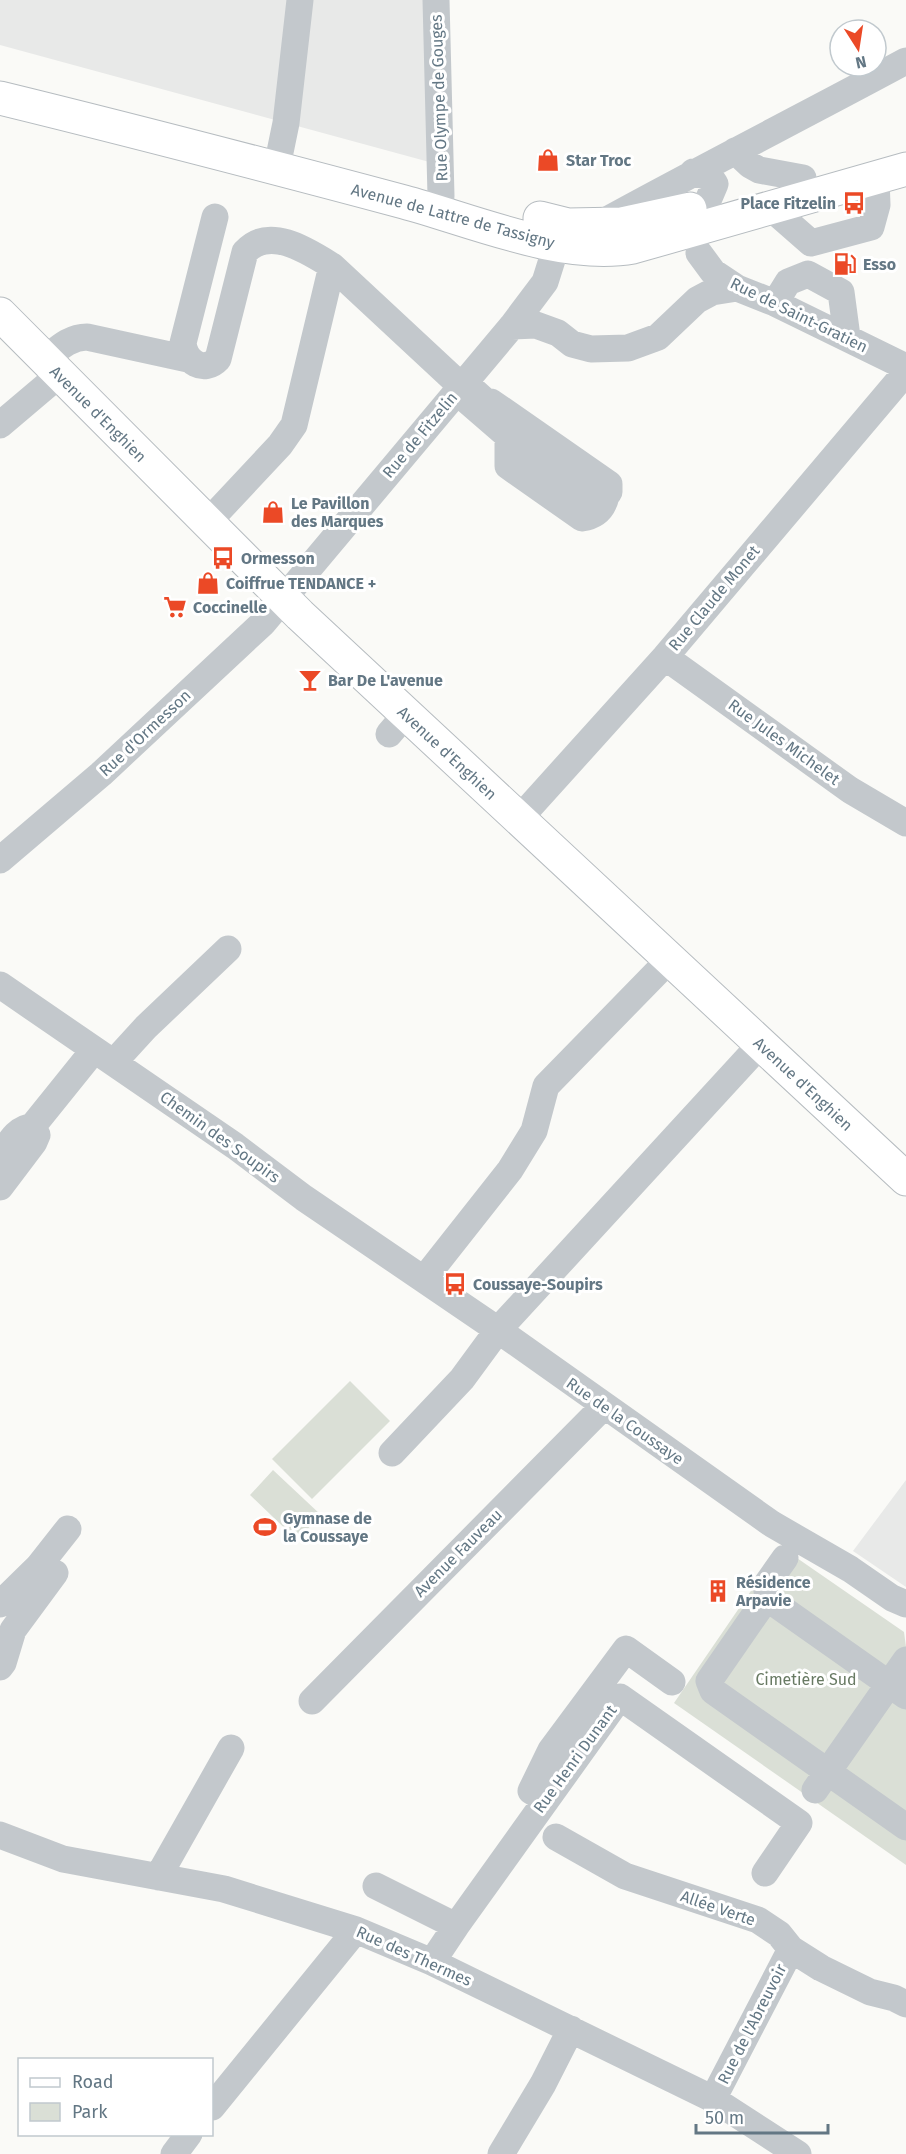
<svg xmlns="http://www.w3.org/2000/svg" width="906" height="2154" viewBox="0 0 906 2154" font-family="'Fira Sans',sans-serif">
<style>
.built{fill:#e8e9e8}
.green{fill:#dadfd6}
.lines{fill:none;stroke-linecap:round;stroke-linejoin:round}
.major-casing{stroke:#b6bcc0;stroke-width:35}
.minor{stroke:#c3c8cc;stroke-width:27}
.major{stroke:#fff;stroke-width:33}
.labels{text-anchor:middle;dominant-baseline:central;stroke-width:6;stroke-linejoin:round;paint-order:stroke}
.street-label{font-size:16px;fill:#637784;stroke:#fff}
.poi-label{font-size:16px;font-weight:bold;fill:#637784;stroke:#fff;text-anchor:start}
.park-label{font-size:16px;fill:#687a63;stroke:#fff}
</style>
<rect width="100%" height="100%" fill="#fafaf7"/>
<path class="built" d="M0,0H440L444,166L0,45Z
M906,1480V1587L853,1551Z"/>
<path class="green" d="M350,1381L390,1421L312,1499L272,1459Z
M273,1470L321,1515L297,1540L250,1495Z
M781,1547L904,1632L906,1647V1865L674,1703Z"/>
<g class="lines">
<g class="major-casing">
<path id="major" d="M0,98C135,131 269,166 404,202C471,220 563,260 633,247L906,169
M540,218L568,225L621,224L690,209
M0,314L300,615L906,1179"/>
</g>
<path class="minor" d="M436,0L441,196
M735,151L750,165L759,170L803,178
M279,157L286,123L300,0
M693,172L711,178L715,184L695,231L696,239
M771,208L811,243L871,227L877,205L876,178
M215,217L183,343C185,362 204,374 218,359L245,252C269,225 308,251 332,266L461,386
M605,221C705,166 806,115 906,61
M699,253L713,272L737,288L775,303L906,367
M775,303L788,282L808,274L841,292L847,337
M512,326L536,325L558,333L572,344L591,349L628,348L658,337L697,300L712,292L737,288
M44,360C58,349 69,337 87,337L188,359
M456,391L508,436L595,498L606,496L609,492V484L491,402L485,401L464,382
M0,425L59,375
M508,436V466L582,518C595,516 603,509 606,496
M207,523L280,445L294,425L332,266
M665,657L850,790L906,823
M389,734L406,714
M518,820L665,657L906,372
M0,860L101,774L263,623L512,326L545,282L557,244
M0,985L235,1146L304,1198L498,1330L772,1524L850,1569L892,1598L906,1604
M114,1062L146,1027L228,949
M32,1127L94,1050
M0,1156C8,1145 17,1127 32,1127L37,1135L34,1142L0,1187
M424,1279L510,1170L534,1131L546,1086L670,959
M392,1453L462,1379L498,1330L760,1045
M769,1602L766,1585L785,1558
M0,1604L38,1567L68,1529
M0,1667L3,1663L13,1630L55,1573
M906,1696L774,1603L766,1602L761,1606L709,1681L713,1691L906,1827
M312,1701L604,1406
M815,1790L906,1660
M546,1800L531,1791L551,1750L626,1649L672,1682
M0,1835L63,1859L224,1889L356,1930L432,1962L713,2099L798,2154
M556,1837L625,1876L758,1920L779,1934L791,1949L821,1968L870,1992L894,1998L906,2004
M158,1877L231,1748
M376,1886L456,1926
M432,1962L456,1926L620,1697L799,1823L765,1873
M713,2099L791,1949
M212,2107L356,1930
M174,2154L189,2134
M501,2154L543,2084L571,2029"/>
<use href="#major" class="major"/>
</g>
<defs>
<g id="shop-bare" transform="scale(1.8)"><path d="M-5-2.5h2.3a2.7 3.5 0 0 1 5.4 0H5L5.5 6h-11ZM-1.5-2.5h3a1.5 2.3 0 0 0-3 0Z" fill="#eb4926" stroke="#fff" stroke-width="2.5" paint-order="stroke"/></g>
<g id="bus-bare" transform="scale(1.8)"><path d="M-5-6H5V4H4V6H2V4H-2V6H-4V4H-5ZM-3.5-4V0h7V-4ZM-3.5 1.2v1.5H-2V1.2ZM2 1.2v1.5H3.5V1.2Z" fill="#eb4926" stroke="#fff" stroke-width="2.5" paint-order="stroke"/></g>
<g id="fuel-bare" transform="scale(1.8)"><path d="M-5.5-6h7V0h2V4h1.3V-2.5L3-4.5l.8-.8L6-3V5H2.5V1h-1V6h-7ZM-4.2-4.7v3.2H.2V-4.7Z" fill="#eb4926" stroke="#fff" stroke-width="2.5" paint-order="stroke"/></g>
<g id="supermarket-bare" transform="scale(1.8)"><path d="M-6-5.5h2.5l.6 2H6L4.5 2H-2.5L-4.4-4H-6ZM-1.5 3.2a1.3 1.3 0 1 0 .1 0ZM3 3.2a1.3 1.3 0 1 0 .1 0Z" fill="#eb4926" stroke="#fff" stroke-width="2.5" paint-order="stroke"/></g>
<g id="bar-bare" transform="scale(1.8)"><path d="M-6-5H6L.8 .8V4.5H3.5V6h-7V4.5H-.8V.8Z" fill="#eb4926" stroke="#fff" stroke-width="2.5" paint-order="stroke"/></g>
<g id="stadium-bare" transform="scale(1.8)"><path d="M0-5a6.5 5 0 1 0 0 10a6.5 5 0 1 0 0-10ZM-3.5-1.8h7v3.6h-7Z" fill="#eb4926" stroke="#fff" stroke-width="2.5" paint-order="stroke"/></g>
<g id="building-bare" transform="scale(1.8)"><path d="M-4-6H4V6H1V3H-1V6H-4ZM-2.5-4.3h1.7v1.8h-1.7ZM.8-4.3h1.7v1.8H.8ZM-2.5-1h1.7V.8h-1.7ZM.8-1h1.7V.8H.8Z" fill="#eb4926" stroke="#fff" stroke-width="2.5" paint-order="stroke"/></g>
</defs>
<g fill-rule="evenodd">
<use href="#shop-bare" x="548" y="160"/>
<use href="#bus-bare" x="854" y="203"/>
<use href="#fuel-bare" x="845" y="264"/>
<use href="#shop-bare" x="273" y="512"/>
<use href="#bus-bare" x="223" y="558"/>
<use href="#shop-bare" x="208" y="583"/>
<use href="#supermarket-bare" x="175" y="607"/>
<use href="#bar-bare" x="310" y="680"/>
<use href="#bus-bare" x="455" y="1284"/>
<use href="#stadium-bare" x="265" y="1527"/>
<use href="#building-bare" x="718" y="1591"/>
</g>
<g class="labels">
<g class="street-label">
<text transform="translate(439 98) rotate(-92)">Rue Olympe de Gouges</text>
<text transform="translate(453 216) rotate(15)">Avenue de Lattre de Tassigny</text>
<text transform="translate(799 315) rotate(26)">Rue de Saint-Gratien</text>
<text transform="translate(98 414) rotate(45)">Avenue d'Enghien</text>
<text transform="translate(420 435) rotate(-50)">Rue de Fitzelin</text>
<text transform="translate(714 598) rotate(-50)">Rue Claude Monet</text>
<text transform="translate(145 733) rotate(-43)">Rue d'Ormesson</text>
<text transform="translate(784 742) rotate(36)">Rue Jules Michelet</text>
<text transform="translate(447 753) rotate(43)">Avenue d'Enghien</text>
<text transform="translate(803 1084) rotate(43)">Avenue d'Enghien</text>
<text transform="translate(220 1137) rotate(36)">Chemin des Soupirs</text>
<text transform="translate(625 1421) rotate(35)">Rue de la Coussaye</text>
<text transform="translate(458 1553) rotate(-45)">Avenue Fauveau</text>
<text transform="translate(575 1759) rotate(-54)">Rue Henri Dunant</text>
<text transform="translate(718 1908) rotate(19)">Allée Verte</text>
<text transform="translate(414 1956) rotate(24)">Rue des Thermes</text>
<text transform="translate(752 2024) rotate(-63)">Rue de l'Abreuvoir</text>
</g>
<g class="poi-label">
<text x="566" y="160">Star Troc</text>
<text x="836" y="203" text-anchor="end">Place Fitzelin</text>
<text x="863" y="264">Esso</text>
<text x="291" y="503">Le Pavillon<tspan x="291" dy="18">des Marques</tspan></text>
<text x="241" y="558">Ormesson</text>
<text x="226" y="583">Coiffrue TENDANCE +</text>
<text x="193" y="607">Coccinelle</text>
<text x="328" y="680">Bar De L'avenue</text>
<text x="473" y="1284">Coussaye-Soupirs</text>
<text x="283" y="1518">Gymnase de<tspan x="283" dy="18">la Coussaye</tspan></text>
<text x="736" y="1582">Résidence<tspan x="736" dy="18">Arpavie</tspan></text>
</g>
<g class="park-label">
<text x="806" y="1679">Cimetière Sud</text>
</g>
</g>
<rect x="18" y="2058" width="195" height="78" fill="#ffffff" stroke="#c1c9ce" stroke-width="1.5"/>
<rect x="30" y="2078" width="30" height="9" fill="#ffffff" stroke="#c1c9ce" stroke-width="1.5"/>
<text x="72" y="2088" font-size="18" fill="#637784">Road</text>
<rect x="30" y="2103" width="30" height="18" fill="#dadfd6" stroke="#c1c9ce" stroke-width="1.5"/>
<text x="72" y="2118" font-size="18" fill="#637784">Park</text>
<g transform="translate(858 48) rotate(168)"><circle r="28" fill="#ffffff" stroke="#c1c9ce" stroke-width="1.5"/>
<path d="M0-4.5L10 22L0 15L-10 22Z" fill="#eb4926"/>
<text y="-9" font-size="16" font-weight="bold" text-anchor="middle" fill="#637784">N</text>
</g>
<path d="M696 2124v9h132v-9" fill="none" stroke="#637784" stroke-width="3"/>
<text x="705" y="2124" font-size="18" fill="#637784" stroke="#ffffff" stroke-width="4.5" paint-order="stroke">50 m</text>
</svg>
